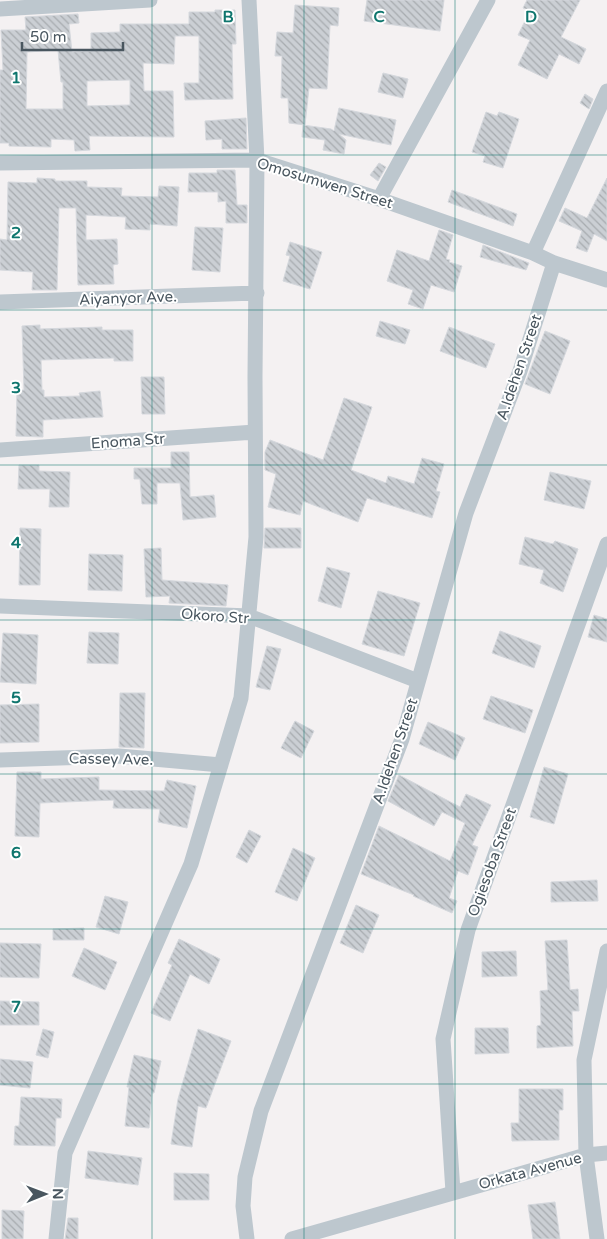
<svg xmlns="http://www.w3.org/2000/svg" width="607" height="1239" viewBox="0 0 607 1239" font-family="'Varela Round',sans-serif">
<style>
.building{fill:url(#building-back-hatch);stroke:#d5d8dd;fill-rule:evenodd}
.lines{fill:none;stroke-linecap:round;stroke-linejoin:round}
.minor{stroke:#bdc7ce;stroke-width:15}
.grid{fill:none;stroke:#0f766e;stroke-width:1;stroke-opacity:0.55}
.labels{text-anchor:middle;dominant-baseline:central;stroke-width:4;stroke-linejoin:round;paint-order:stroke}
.street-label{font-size:15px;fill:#49565f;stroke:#fff}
.grid-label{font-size:16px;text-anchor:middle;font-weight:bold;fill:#0f766e;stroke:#fff;stroke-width:4;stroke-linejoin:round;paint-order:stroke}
</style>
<defs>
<pattern id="building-back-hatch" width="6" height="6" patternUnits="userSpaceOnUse" patternTransform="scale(1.25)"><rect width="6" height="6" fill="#cbcfd4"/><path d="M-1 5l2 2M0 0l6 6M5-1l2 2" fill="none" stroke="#a7abaf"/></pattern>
</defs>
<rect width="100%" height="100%" fill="#f4f1f2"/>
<path class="building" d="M367,0H444L440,31L364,21Z
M527,0H580L561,37L586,49L579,64L559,54L547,79L518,65L530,40L518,35L530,11L523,8Z
M295,5L339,8L338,26L330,25L327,89L309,88L305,125L289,123L288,98H281L282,56H275L277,32L293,33Z
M215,10H235L236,44H232L233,99L185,100L184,83H199V36H175L174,64L143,63L144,91H173L174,137L89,136L90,150L75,151L74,140L51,139V147L9,146V143H0V70H3L1,30H26L25,17L78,14L79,23L69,24L72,52L91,51V33L120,32V24H189V12H215ZM58,50L61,82H63V109H26L27,52ZM130,80V105L87,106V81Z
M383,73L408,79L403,98L378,92Z
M585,94L593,99L589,109L580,103Z
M339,108L396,120L391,145L339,134L346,140L344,154L323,150L325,140L302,137L303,125L331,129L334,131Z
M486,112L497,116L499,112L519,119L503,168L483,162L485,156L472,152Z
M246,118L247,149H222V139L206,140L205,121Z
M379,163L386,167L378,181L370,175Z
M217,170H235L237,205H247V223H226V201L218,202V192H188L189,173H217Z
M37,178L55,179V181H87V187L122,188L121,196L158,197L159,186L179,187L177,226L150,224V230L125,229L126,217L86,215V240L117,239L118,264L113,265L114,284L78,285L76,208H59L57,290H32L33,272L0,270V239L7,240L8,182L37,183Z
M607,178V241L594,234L587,252L576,248L582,231L559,221L565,208L587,218Z
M452,190L517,214L513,226L448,202Z
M195,227L223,228L220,272L192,270Z
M439,230L453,235L446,259L450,260L449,262L462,266L454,292L431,285L423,309L408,304L413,290L387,281L397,250L429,261Z
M290,242L322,252L310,289L283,281L290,256L286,255Z
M483,245L529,263L526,270L480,257Z
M380,321L410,330L405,344L376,336Z
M40,325V329L102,327V330H133V361H114V358L41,360L42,390H44V397L80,396L79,393L100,391L103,417L43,420V437L16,436L17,390H24L22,326Z
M449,327L495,344L486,368L440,351Z
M545,331L570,341L550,394L525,384Z
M141,377H164L165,414H142Z
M344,398L372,407L351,470L386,483L388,476L414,484L422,458L444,464L436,491L440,492L432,518L367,498L358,522L303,501L300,515L268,507L276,474L265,470V452L270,440L323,460Z
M171,452H189L190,497L214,495L216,517L183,520L180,483H157V504H142L140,479H134V468H171Z
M19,465H39V471L70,472L69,507H49L50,489H18Z
M550,472L591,481L584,509L544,500Z
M20,528L41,529L40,585H19Z
M265,528H301V548H264Z
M525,537L553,544L555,541L578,549L563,592L540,583L544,570L519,564Z
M161,548L162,580L228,585L226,606L169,603L170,596L146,597L144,549Z
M89,554L123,555L122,591L88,590Z
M327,567L350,573L341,608L318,601Z
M378,591L420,603L404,656L362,644Z
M594,615L607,619V642L588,637Z
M500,631L541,646L534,668L492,653Z
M89,632L119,633L118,664L87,663Z
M3,633L38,635L36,684L0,682Z
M267,646L281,649L270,690L256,687Z
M120,693H145L144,748L119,747Z
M491,696L533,710L525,733L483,719Z
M39,704V742L0,743V705Z
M295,721L314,731L301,758L281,748Z
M428,722L465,738L455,760L419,744Z
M544,767L568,774L554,824L530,817Z
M17,772H41V779L99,777V790L164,791L167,780L196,786L187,828L158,822L160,809L113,808L114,800L40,803L39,837L15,836Z
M399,775L460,807L466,794L491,805L472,845L478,847L468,875L458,871L449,898L457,901L452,913L413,896L414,895L361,874L379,826L450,861L465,823L442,812L434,826L388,801Z
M249,830L261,836L247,863L236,857Z
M293,848L315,858L297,901L275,892Z
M597,880L598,901L551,902V882Z
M105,896L128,902L119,934L96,927Z
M356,905L379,915L363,953L340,943Z
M84,928V940H53V929Z
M179,939L220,959L209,984L190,974L170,1021L151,1013L172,965L168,963Z
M567,940L570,990L578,989L579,1011H572L573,1046L537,1048V1026L541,1025L540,991L548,990L545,941Z
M0,943L41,944L39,978L0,977Z
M84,948L117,962L105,990L72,976Z
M516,951L517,976L482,977V952Z
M0,1001L39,1002V1025H0Z
M475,1028H508L509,1053L475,1054Z
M43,1029L54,1032L48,1058L36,1055Z
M198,1029L231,1041L206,1108L198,1106L192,1147L171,1144L178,1099Z
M134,1055L161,1061L154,1093H152L149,1128L125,1126L129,1087H127Z
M0,1059L33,1062L30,1088L0,1085Z
M519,1089H563V1110H559V1140L512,1141L511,1123H519Z
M21,1097L62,1099L61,1118H56L55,1146L14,1145L15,1126H19Z
M88,1151L142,1158L138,1185L85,1178Z
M174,1173L209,1174V1200H174Z
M555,1202L560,1239H533L528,1205Z
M2,1210L24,1211L23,1239H2Z
M68,1218H78V1239H65Z"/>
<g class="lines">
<path class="minor" d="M0,9L150,0
M0,163L257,160L379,199L533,253L554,263L607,280
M379,199L488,0
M533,253L607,91
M0,302L257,293
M0,450L255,432
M0,606L249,616L418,681
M0,760L119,756L221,765
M453,1192L443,1039L468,930L607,544
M56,1239L65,1153L191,864L241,698L256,537L255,377L257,160L249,0
M247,1239L243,1206L245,1177L261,1111L402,739L466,513L520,371L554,263
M292,1239L586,1155L607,1153
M597,1239L586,1155L584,1060L607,951"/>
</g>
<path class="grid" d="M152,0V1239M304,0V1239M455,0V1239M0,155H607M0,310H607M0,465H607M0,620H607M0,774H607M0,929H607M0,1084H607"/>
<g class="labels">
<g class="street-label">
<text transform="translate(325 183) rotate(17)">Omosumwen Street</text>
<text transform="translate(128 298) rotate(-2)">Aiyanyor Ave.</text>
<text transform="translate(519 367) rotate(-71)">A.Idehen Street</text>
<text transform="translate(128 441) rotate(-4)">Enoma Str</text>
<text transform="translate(215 616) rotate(4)">Okoro Str</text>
<text transform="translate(395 751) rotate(-71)">A.Idehen Street</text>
<text transform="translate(111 759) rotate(1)">Cassey Ave.</text>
<text transform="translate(492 862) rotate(-70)">Ogiesoba Street</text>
<text transform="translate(530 1171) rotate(-15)">Orkata Avenue</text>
</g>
</g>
<g class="grid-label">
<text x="228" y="22">B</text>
<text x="379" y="22">C</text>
<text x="531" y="22">D</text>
<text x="16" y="83">1</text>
<text x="16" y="238">2</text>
<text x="16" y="393">3</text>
<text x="16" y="548">4</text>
<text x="16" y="703">5</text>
<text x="16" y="858">6</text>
<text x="16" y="1012">7</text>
</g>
<g transform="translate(45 1194) rotate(89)" stroke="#ffffff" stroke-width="4" paint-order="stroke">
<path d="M0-4L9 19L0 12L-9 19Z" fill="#49565f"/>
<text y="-8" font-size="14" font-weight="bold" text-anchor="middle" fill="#49565f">N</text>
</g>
<path d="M22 42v8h101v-8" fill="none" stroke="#49565f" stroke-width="2.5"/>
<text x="30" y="42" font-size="15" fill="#49565f" stroke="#ffffff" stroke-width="4" paint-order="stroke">50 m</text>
</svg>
